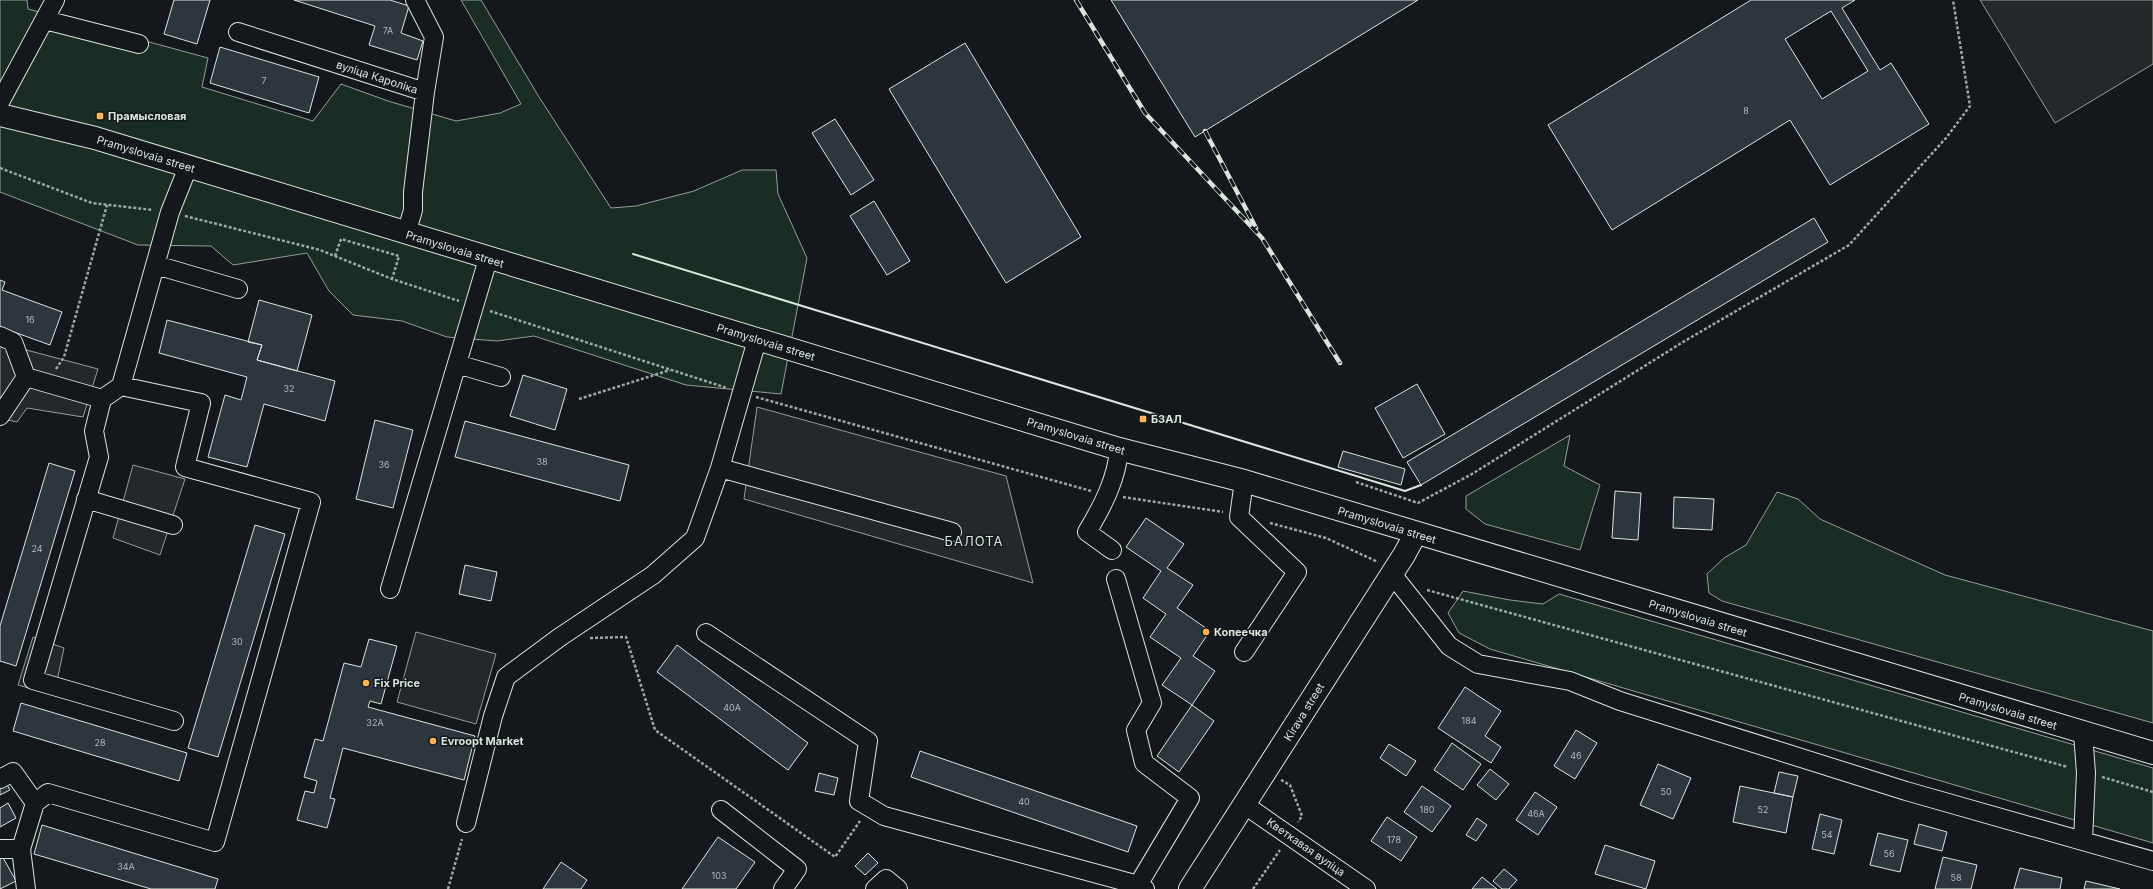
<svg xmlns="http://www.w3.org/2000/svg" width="2153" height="889" viewBox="0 0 2153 889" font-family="Inter,sans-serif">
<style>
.green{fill:#1a2d24;stroke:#939e99}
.parking{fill:#24282b;stroke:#939e99}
.building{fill:#2c363c;stroke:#d8e6dc;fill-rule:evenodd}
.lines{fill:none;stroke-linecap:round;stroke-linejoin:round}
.minor-casing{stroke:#d8e6dc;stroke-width:20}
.major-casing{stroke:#d8e6dc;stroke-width:24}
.path{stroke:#9da8a2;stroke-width:2.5;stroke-dasharray:3 2;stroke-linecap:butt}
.minor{stroke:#14181c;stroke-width:18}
.major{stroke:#14181c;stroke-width:22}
.rail-casing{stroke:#d8e6dc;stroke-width:4.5}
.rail{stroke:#14181c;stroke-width:3;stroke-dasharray:9;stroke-linecap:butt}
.wall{stroke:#d8e6dc;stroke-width:2}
.poi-dot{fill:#ffb74d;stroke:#14181c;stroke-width:1.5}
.labels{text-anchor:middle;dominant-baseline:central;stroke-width:3;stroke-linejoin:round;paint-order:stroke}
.number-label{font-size:9px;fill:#adbab4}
.street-label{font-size:11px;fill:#d8e6dc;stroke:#14181c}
.poi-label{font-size:11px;font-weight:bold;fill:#d8e6dc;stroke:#14181c;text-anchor:start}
.quarter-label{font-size:13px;letter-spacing:1px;fill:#d8e6dc;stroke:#14181c}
</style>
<rect width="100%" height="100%" fill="#14181c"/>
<path class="green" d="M0,0H27L28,9L208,58L202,87L313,121L341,84L388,101L456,121L500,113L521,104L461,0H481L539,97L611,208L636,206L694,191L742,170H776L778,194L807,258L781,394L686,385L534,336L497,341L447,337L402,321L353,315L329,291L307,253L233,265L211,246L138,245L0,192Z
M1570,435L1564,466L1600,485L1580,550L1485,524L1466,509V496Z
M1777,492L1798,499L1820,519L1945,575L2153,631V723L1722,601L1709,593L1707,574L1724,558L1746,545Z
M1463,591L1510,600L1543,604L1559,594L2153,768V843L1490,649L1459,633L1448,613Z"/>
<path class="parking" d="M1980,0H2153V64L2055,123Z
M0,343L98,369L83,417L27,408L17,422L0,418Z
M757,407L1006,476L1033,583L744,499Z
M133,465L185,479L160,555L113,538Z
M416,632L496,654L476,724L397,702Z
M33,637L64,648L54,695L18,685Z"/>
<path class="building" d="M174,0H210L197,44L164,34Z
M294,0H390L409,6L401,33L423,41L417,60L369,45L375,26Z
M1111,0H1418L1195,137Z
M1751,0H1855L1842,8L1880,70L1891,63L1929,124L1830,185L1790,120L1612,230L1548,125ZM1831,11L1868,71L1822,99L1785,39Z
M965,43L1081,237L1006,283L889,89Z
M220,47L319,77L309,113L210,83Z
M835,119L874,180L851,195L812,133Z
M874,201L910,261L887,275L850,216Z
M1814,218L1828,242L1421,485L1407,462Z
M0,280L5,282L2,290L62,312L50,345L0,327Z
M259,300L312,315L297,371L257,360L262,345L248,342Z
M167,320L262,345L257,360L335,381L325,421L264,404L247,467L208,457L225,395L241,400L247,377L159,353Z
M523,375L567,389L555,430L510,416Z
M1417,384L1445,434L1403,458L1375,408Z
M375,420L413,430L393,508L356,499Z
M465,421L629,465L620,501L455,457Z
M1343,451L1405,469L1401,485L1338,467Z
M49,463L75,471L16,666L0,661V626Z
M1615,491L1641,493L1638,540L1612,538Z
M1674,497L1714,499L1712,530L1673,528Z
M1146,518L1184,544L1167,568L1193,585L1177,608L1210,631L1193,656L1215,671L1192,705L1162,685L1181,658L1150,637L1166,614L1143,598L1161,571L1126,547Z
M255,525L285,534L218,757L188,748Z
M465,565L497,572L491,601L459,594Z
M369,639L397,646L381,704L370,701L368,707L475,736L464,780L343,748L330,798L335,799L327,828L297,820L305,791L314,793L317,781L304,777L315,739L323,741L344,663L361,667Z
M677,645L808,743L788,770L657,672Z
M1465,687L1501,711L1485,736L1501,747L1491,763L1438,728Z
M21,703L187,753L179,781L13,731Z
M1192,705L1214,721L1179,772L1157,756Z
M1576,730L1597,743L1575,779L1554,766Z
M1452,743L1481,764L1463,790L1434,770Z
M1389,744L1416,761L1406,776L1380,758Z
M920,751L1137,826L1128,852L911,777Z
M1658,764L1691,778L1673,819L1640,805Z
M1490,769L1509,784L1496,800L1477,785Z
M1779,772L1798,776L1793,797L1774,793Z
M819,773L838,778L834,795L815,791Z
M4,779L10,790L0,795V781Z
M1422,786L1451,806L1432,832L1404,812Z
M1740,786L1793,797L1786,833L1733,822Z
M1535,792L1557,807L1538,835L1516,820Z
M8,803L16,818L0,827V808Z
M1820,814L1842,820L1834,854L1812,849Z
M1387,817L1417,837L1401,861L1371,841Z
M1477,818L1487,825L1476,841L1466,835Z
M1919,824L1947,832L1942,851L1914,844Z
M42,825L218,879L215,889H151L34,854Z
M1878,833L1908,840L1900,872L1870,865Z
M718,837L755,862L736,889H682Z
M1605,845L1655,861L1646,889L1595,874Z
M868,853L878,863L865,875L855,866Z
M1,854L16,881L0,889V855Z
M1943,857L1977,865L1971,889H1935Z
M561,862L587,880L581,889H543Z
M2020,868L2062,878L2060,889H2014Z
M1504,869L1517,880L1509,889H1502L1493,881Z
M1482,877L1497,889H1472Z
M2086,881L2120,889H2084Z"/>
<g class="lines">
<g class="minor-casing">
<path id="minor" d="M415,0L434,37L425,92
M45,20L139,44
M238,32L425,92L413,192V210L406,234
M0,102L55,0
M156,265L238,289
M0,336L13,342L26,377
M457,364L501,377
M121,386L102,399L94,431L99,457L33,680L174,721
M0,416L26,377L102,399
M720,468L952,532
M86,499L173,525
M1112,550L1087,532C1102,507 1117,479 1119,449
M1392,574L1449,646L1478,664L1570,681L1620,701L1906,791L2153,861
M1116,579L1152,703L1136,730L1144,763L1190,798L1138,885
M390,589L488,259
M706,633L868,741L859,801L884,816L1138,885L1145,889
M1244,652L1297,572L1239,517L1244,481
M0,779L13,772L35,803L48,793L215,842L311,502L185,467L201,403L121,386L170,212L188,167
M1245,805L1366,889
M721,810L797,869L783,889
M466,823L493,716L506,677L560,637L653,575L695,538L720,468L757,340
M2083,841L2086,773L2083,733
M0,849H21
M26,889L21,849L35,803
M875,889L886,879L898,889"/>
</g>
<g class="major-casing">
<path id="major" d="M0,115L95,138L1119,449L1244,481L2153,753
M1190,889L1404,555L1416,533"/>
</g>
<path class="path" d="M0,168L92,203L153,210
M185,216L320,250L392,279L459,301
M335,256L341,239L399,256L392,279
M490,311L727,388
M56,369L64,357L107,205
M756,397L1091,491
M579,399L670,370
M1356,482L1418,503L1472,474L1683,342L1849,245L1946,138L1970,106L1953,0
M1123,497L1223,512
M1270,523L1326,538L1378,562
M1427,590L2068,767
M590,638L626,637L655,730L835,857L860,821
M2102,777L2153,792
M1281,780L1290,785L1302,816L1298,822
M448,889L462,839
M1253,889L1280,850"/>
<use href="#minor" class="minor"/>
<use href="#major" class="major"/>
<g class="rail-casing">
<path id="rail" d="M1076,0L1145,113L1262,238L1340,363
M1205,131L1256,228"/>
</g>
<use href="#rail" class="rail"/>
<path class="wall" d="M633,254L1405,491L1421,485"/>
</g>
<g class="poi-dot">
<rect x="96" y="112" width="8" height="8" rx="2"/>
<rect x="1139" y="415" width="8" height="8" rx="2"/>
<circle cx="1206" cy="632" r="4"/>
<circle cx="366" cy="683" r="4"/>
<circle cx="433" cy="741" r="4"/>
</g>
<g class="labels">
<g class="number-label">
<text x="388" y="30">7А</text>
<text x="264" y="80">7</text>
<text x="1746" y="110">8</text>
<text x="30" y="319">16</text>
<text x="289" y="388">32</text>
<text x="542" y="461">38</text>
<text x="384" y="464">36</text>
<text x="37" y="548">24</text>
<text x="237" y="641">30</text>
<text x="732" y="707">40А</text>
<text x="1469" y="720">184</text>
<text x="375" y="722">32А</text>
<text x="100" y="742">28</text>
<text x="1576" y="755">46</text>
<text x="1666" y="791">50</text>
<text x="1024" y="801">40</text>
<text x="1427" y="809">180</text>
<text x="1763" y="809">52</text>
<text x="1536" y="813">46А</text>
<text x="1827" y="834">54</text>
<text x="1394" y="839">178</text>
<text x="1889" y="853">56</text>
<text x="126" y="866">34А</text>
<text x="719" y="875">103</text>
<text x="1956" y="877">58</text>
</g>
<g class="street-label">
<text transform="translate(377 77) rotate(18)">вуліца Кароліка</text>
<text transform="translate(146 154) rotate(17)">Pramyslovaia street</text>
<text transform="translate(455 249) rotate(17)">Pramyslovaia street</text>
<text transform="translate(766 342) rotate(17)">Pramyslovaia street</text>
<text transform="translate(1076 436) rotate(17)">Pramyslovaia street</text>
<text transform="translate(1387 525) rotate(17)">Pramyslovaia street</text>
<text transform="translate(1698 618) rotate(17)">Pramyslovaia street</text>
<text transform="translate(2008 711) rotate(17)">Pramyslovaia street</text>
<text transform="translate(1304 712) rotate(-58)">Kirava street</text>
<text transform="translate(1306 847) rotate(35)">Кветкавая вуліца</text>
</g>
<g class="poi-label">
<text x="108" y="116">Прамысловая</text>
<text x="1151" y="419">БЗАЛ</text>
<text x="1214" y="632">Копеечка</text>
<text x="374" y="683">Fix Price</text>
<text x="441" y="741">Evroopt Market</text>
</g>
<g class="quarter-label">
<text x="974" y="541">БАЛОТА</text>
</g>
</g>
</svg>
